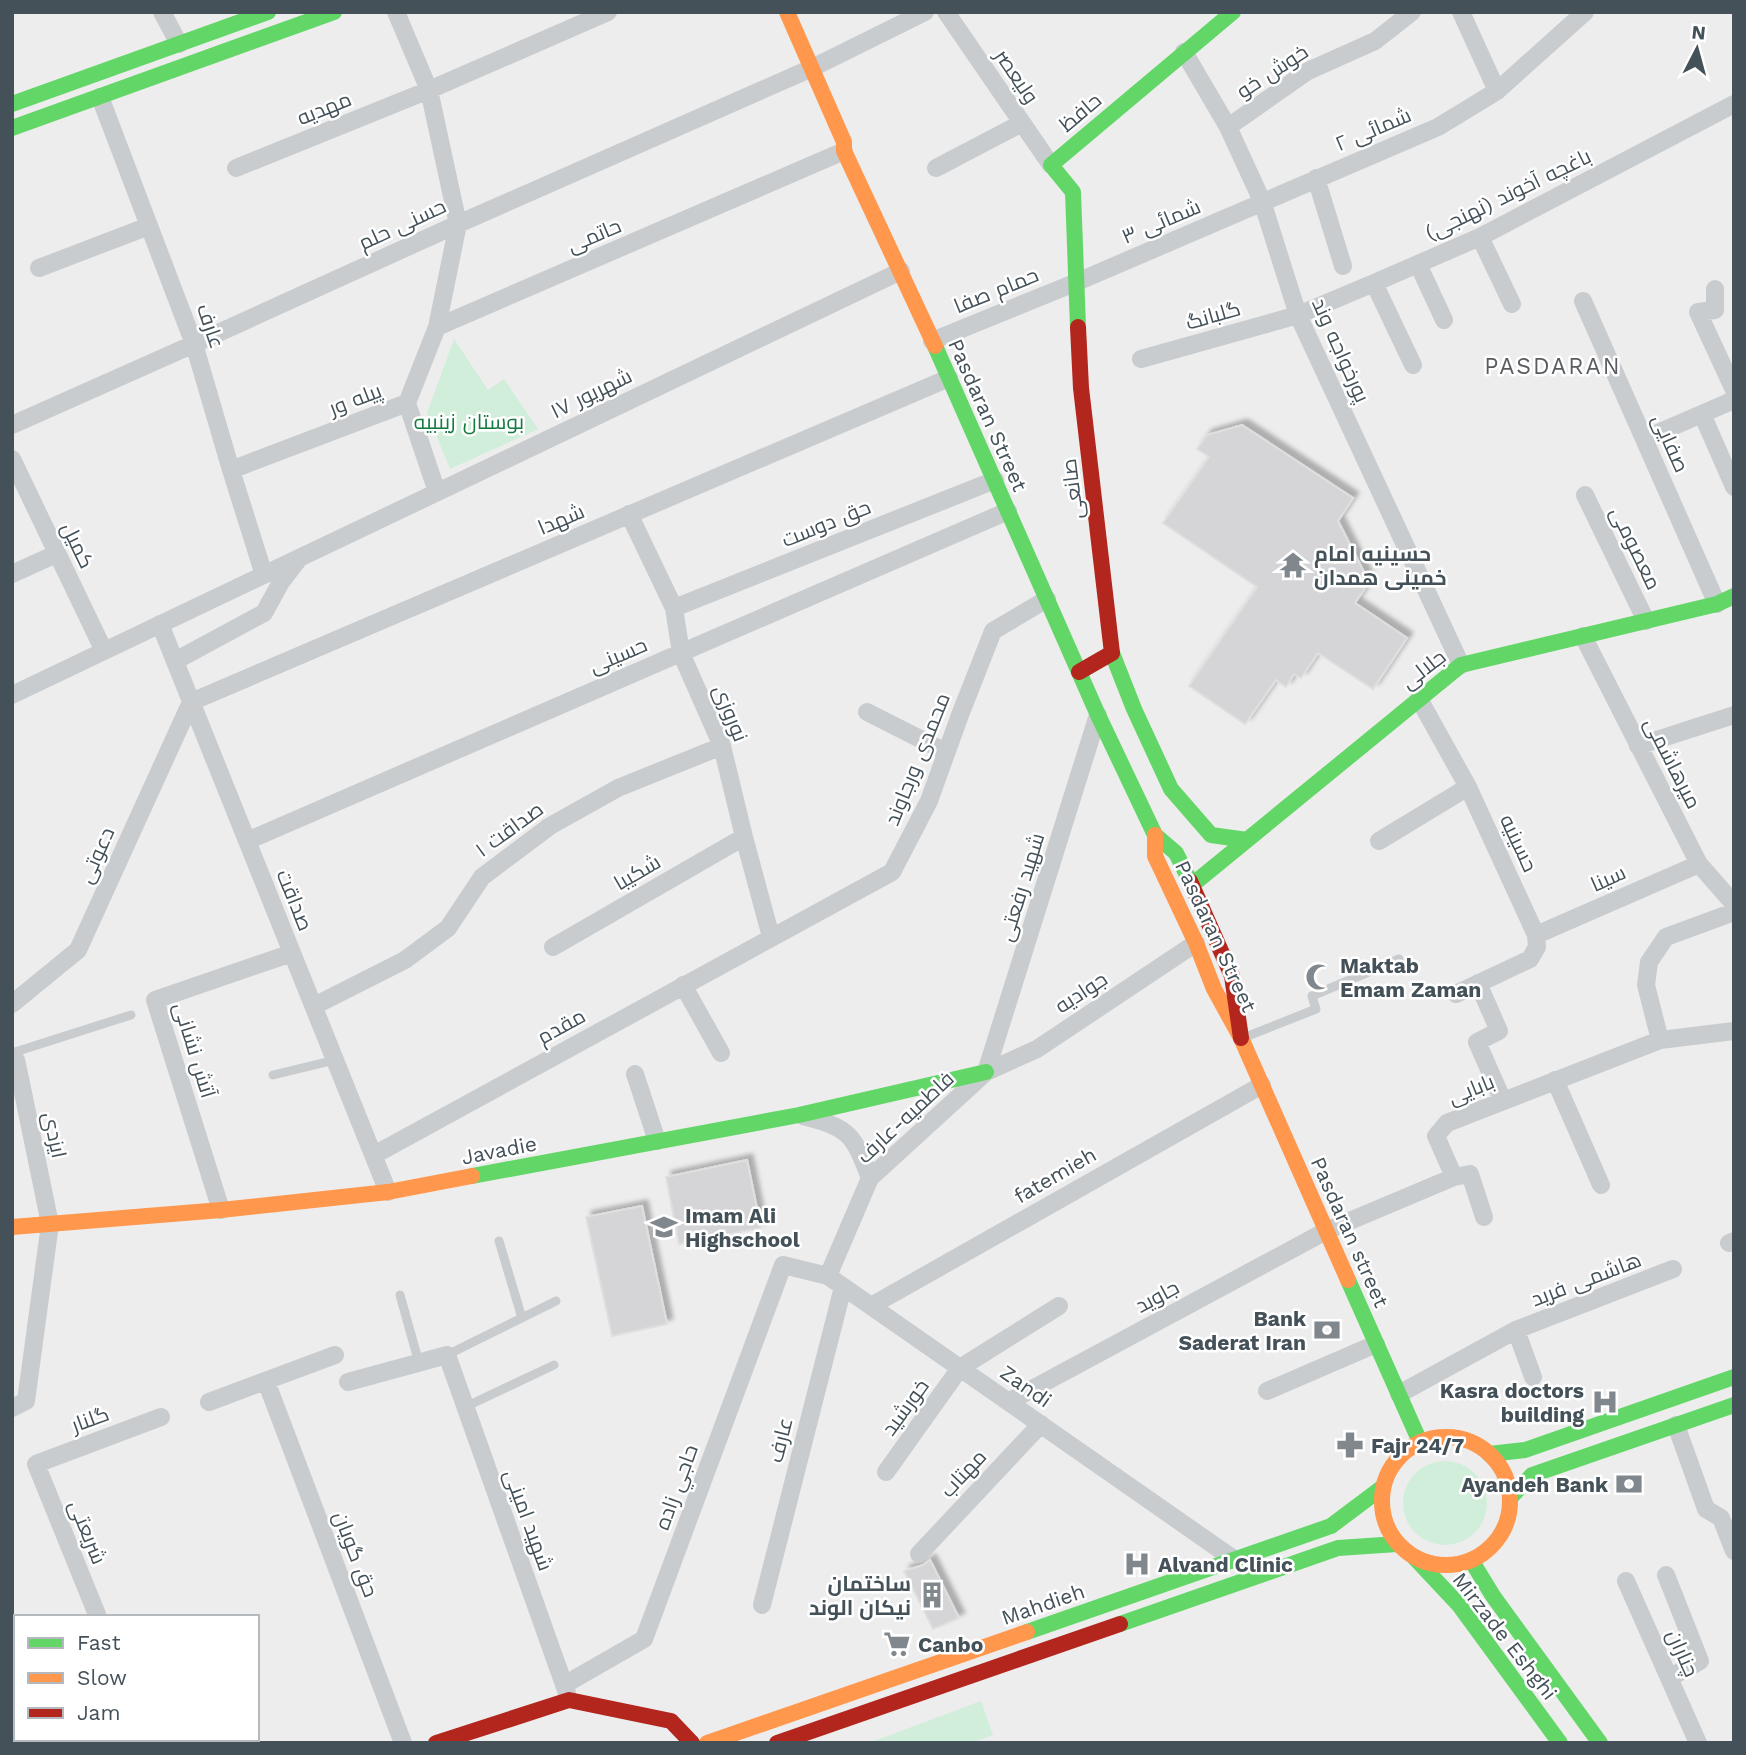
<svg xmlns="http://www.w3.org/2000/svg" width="1746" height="1755" viewBox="0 0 1746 1755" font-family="'Work Sans',Cairo,sans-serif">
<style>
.green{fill:#d0eed9}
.building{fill:#d5d5d7;stroke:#dfdfe0;stroke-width:2;filter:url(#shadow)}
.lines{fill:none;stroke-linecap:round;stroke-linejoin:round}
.lane{stroke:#c9ccce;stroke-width:9}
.street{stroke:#c9ccce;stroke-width:18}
.fast{stroke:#63d668;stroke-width:16}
.slow{stroke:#ff974d;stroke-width:16}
.jam{stroke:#b3261e;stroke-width:16}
.labels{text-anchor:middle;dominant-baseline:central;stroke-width:5;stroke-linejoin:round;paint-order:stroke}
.street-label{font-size:21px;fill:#445159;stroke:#fff}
.park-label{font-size:21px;fill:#157a40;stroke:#fff}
.poi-label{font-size:21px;font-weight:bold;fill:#445159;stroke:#fff;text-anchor:start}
.neighbourhood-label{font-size:23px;letter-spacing:2px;fill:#595d61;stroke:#fff}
</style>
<defs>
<filter id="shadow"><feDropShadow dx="5.5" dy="-5.5" stdDeviation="2" flood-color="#0004"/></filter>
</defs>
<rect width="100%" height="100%" fill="#eeeded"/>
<path class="green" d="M454,339L488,390L504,379L538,429L450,469L427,413Z
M1403 1503a42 42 0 1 1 84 0a42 42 0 1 1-84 0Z
M981,1701L993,1735L971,1743H869Z"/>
<path class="building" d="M1242,425L1353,498L1338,521L1369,582L1355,603L1407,638L1373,689L1318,653L1301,678L1294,674L1286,687L1276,680L1245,724L1189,686L1257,587L1163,523L1209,457L1197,449L1207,435Z
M747,1160L761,1228L679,1244L666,1177Z
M642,1206L667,1324L612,1336L586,1217Z
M930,1560L959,1618L933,1629L904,1571L923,1565Z"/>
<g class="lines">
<path class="lane" d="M1243,1038L1316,1009L1312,996L1399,959
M12,1053L131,1015
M273,1075L335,1060
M499,1241L522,1318
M400,1295L419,1363
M447,1355L556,1301
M465,1407L554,1365"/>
<path class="street" d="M162,12L179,44
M396,12L429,90L458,224L437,327
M946,12L1051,165
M1461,12L1497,91
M1184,52L1228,127L1262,201L1298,315L1461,665
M100,97L194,344L231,470L264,575
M1228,127L1308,71L1375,41L1412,12
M236,168L429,90L608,12
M936,168L1022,123
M1316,178L1343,266
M1480,237L1512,304
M1418,264L1444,320
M39,268L149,226
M1374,283L1413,365
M1715,289V310L1698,312L1734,390
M1583,301L1717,604
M932,341L1077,282L1438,127L1497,91L1585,12
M1141,359L1298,315L1374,283L1480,237L1734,104
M407,403L437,327L844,151
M1702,414L1734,487
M12,425L194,344L458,224L812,68L925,12
M1644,439L1734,400
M12,459L104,651
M231,470L407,403L437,492
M1585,495L1646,621
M629,514L674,608L681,653L722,746L744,837L771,937
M12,574L56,554
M674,608L995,480
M160,624L388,1192
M1583,636L1699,864L1734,904
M175,661L264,613L281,582L298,560
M12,695L901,271
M1419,699L1468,787L1536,935L1537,947L1530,959L1456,994
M867,712L946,752
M1638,746L1734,715
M247,841L1008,511
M1379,841L1468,787
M1734,912L1666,937L1649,962L1646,985L1660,1040L1734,1031
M1536,935L1699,864
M553,947L744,837
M1478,983L1499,1031L1477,1042L1503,1101
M683,985L721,1053
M12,1004L78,950L191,702L949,378
M314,1006L405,960L448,928L482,877L550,826L618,788L722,746
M12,1056L16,1060L21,1083L50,1224L26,1401L12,1408
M986,1072L1098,715
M635,1074L657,1141
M1555,1080L1601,1185
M803,1116C850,1128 853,1134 870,1178
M374,1155L892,872L929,801L960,715L993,631L1047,599
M1454,1177L1470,1174L1484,1217
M221,1210L155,1000L292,953
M1729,1243L1734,1241
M828,1276L870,1178L986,1072L1037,1049L1196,943
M871,1306L1262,1085
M1516,1330L1533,1377
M266,1381L403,1743
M348,1382L447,1355L567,1693
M1267,1391L1376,1344
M1399,1394L1516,1330L1673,1269
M209,1402L335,1355
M1008,1402L1326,1231L1454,1177L1436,1136L1447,1123L1660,1040
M1676,1425L1706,1509L1721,1518L1734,1551
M886,1472L960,1368L1059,1306
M919,1554L1041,1424
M1666,1575L1700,1661L1669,1678
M1626,1581L1698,1743
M762,1605L843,1287
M98,1617L36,1464L161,1417
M564,1685L644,1639L783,1265L828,1276L1235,1560
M146,1739L148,1743"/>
<path class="fast" d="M12,104L268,12
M12,128L334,12
M1078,327L1073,192L1051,165L1233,12
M935,346L1098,715L1155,835L1176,853L1190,881
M1112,653L1134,709L1171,789L1211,835L1247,840
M1192,885L1461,665L1717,604L1734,596
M472,1176L799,1115L986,1072
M1348,1280L1420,1442
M1489,1454L1525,1450L1734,1377
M1510,1498L1532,1475L1734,1405
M1413,1556L1459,1605L1560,1743
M1471,1560L1493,1596L1600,1743
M1120,1624L1338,1548L1397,1544
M1027,1632L1331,1526L1383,1487"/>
<path class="slow" d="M787,12L844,142V151L935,346
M1155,835V856L1196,943L1214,989L1241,1038L1348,1280
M12,1227L221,1210L388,1192L472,1176
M1382 1501a64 64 0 1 1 128 0a64 64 0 1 1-128 0Z
M707,1743L1027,1632"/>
<path class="jam" d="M1078,327L1081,388L1112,653L1079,672
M1190,881L1232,976L1241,1038
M436,1743L569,1700L671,1721L692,1743
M777,1743L1120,1624"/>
</g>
<defs>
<g id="temple-bare" transform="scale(2.1)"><path d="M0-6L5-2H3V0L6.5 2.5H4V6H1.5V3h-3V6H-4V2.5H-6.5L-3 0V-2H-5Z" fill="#80888d" stroke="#fff" stroke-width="2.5" paint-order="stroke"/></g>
<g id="mosque-bare" transform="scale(2.1)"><path d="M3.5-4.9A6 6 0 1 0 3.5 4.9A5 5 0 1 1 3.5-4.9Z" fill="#80888d" stroke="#fff" stroke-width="2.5" paint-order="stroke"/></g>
<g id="school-bare" transform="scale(2.1)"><path d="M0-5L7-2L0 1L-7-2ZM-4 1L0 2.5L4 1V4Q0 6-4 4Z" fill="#80888d" stroke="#fff" stroke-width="2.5" paint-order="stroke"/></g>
<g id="bank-bare" transform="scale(2.1)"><path d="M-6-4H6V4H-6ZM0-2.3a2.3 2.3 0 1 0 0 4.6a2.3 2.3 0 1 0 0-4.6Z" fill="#80888d" stroke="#fff" stroke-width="2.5" paint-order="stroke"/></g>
<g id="hospital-bare" transform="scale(2.1)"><path d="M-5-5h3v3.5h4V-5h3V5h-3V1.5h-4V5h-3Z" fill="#80888d" stroke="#fff" stroke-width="2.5" paint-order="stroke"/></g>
<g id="pharmacy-bare" transform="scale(2.1)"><path d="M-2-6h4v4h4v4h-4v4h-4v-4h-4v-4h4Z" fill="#80888d" stroke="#fff" stroke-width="2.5" paint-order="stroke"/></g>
<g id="building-bare" transform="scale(2.1)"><path d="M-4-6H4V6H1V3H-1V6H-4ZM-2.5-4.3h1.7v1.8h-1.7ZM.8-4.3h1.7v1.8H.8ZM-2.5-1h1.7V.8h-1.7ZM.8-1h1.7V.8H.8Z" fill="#80888d" stroke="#fff" stroke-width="2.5" paint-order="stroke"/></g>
<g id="supermarket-bare" transform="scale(2.1)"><path d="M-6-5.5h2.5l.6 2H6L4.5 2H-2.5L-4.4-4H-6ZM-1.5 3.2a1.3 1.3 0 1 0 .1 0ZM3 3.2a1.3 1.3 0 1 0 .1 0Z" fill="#80888d" stroke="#fff" stroke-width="2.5" paint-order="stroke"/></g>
</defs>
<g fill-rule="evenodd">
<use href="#temple-bare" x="1293" y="565"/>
<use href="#mosque-bare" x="1319" y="977"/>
<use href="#school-bare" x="664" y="1227"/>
<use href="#bank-bare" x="1327" y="1330"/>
<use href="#hospital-bare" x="1605" y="1402"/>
<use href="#pharmacy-bare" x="1350" y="1445"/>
<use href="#bank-bare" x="1629" y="1484"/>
<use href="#hospital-bare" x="1137" y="1564"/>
<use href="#building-bare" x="932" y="1595"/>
<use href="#supermarket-bare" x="897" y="1644"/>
</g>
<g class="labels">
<g class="street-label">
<text transform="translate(1272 71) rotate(-33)">خوش خو</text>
<text transform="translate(1017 76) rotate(56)">ولیعصر</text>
<text transform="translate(324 108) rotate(-22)">مهدیه</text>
<text transform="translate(1080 112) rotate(-40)">حافظ</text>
<text transform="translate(1373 129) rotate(-23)">شمائی ۲</text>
<text transform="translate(1508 194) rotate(-26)">باغچه آخوند (نهنجی)</text>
<text transform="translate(1161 221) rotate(-23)">شمائی ۳</text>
<text transform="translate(402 224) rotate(-25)">حسنی حلم</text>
<text transform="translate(594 235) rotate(-23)">حاتمی</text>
<text transform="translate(996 290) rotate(-22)">حمام صفا</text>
<text transform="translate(1213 315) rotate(-16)">گلبانگ</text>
<text transform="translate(211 326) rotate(71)">عارف</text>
<text transform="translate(1341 350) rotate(66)">پورخواجه وند</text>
<text transform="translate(591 393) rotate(-26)">۱۷ شهریور</text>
<text transform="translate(355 399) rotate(-21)">پیله ور</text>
<text transform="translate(988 415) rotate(66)">Pasdaran Street</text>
<text transform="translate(1671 443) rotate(66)">صفایی</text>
<text transform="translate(1072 489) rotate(-97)">صانعی</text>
<text transform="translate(561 519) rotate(-23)">شهدا</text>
<text transform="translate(826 523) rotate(-22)">حق دوست</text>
<text transform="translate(78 545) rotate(64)">کمیل</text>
<text transform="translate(1636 548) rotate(64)">معصومی</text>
<text transform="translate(618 655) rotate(-23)">حسینی</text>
<text transform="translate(1423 669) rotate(-38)">جلالی</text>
<text transform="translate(731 713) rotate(68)">نوروزی</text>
<text transform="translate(917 759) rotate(-68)">محمدی ورجاوند</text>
<text transform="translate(1673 763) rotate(63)">میرهاشمی</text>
<text transform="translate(509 829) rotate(-36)">صداقت ۱</text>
<text transform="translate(1519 843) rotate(65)">حسینیه</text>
<text transform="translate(96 855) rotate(-66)">دعوتی</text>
<text transform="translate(637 872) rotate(-30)">شکیبا</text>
<text transform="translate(1608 878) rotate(-24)">سینا</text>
<text transform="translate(1021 887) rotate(-73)">شهید رفعتی</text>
<text transform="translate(295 900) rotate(68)">صداقت</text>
<text transform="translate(1216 936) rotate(65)">Pasdaran Street</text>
<text transform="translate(1081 992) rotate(-33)">جوادیه</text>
<text transform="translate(561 1026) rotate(-29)">مقدم</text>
<text transform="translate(195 1050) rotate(73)">آتش نشانی</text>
<text transform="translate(1471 1089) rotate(-22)">بابایی</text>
<text transform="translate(905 1117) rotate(-43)">فاطمیه-عارف</text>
<text transform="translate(55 1135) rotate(78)">ایزدی</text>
<text transform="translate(499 1150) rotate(-11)">Javadie</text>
<text transform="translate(1055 1175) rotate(-30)">fatemieh</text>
<text transform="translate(1350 1232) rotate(66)">Pasdaran street</text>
<text transform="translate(1586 1279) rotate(-21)">هاشمی فرید</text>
<text transform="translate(1157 1296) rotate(-28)">جاوید</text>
<text transform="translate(1026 1386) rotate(35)">Zandi</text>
<text transform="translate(905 1407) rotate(-54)">خورشید</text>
<text transform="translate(90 1419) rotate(-20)">گلنار</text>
<text transform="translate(780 1440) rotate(-76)">عارف</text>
<text transform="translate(963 1473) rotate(-47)">مهتاب</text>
<text transform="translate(676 1487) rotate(-70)">حاجي زاده</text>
<text transform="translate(529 1520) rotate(70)">شهید امینی</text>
<text transform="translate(88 1532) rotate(68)">شریعتی</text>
<text transform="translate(356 1554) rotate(69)">حق گویان</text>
<text transform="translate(1043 1604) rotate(-19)">Mahdieh</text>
<text transform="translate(1505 1636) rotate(52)">Mirzade Eshghi</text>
<text transform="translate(1683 1653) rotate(66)">چناران</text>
</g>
<g class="park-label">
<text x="469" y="421">بوستان زینبیه</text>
</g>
<g class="poi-label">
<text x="1314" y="553">حسینیه امام<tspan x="1314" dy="24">خمینی همدان</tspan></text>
<text x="1340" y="965">Maktab<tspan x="1340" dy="24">Emam Zaman</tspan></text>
<text x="685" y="1215">Imam Ali<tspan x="685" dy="24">Highschool</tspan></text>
<text x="1306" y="1318" text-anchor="end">Bank<tspan x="1306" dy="24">Saderat Iran</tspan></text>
<text x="1584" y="1390" text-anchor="end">Kasra doctors<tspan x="1584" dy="24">building</tspan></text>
<text x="1371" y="1445">Fajr 24/7</text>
<text x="1608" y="1484" text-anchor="end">Ayandeh Bank</text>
<text x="1158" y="1564">Alvand Clinic</text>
<text x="911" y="1583" text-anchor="end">ساختمان<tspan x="911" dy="24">نیکان الوند</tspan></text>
<text x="918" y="1644">Canbo</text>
</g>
<g class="neighbourhood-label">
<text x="1553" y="366">PASDARAN</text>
</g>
</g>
<rect width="1746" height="1755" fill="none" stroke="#445159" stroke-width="28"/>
<rect x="14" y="1615" width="245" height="126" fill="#ffffff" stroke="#b4b9bd" stroke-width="2"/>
<rect x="28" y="1638" width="35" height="10" fill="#63d668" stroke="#b4b9bd" stroke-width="2"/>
<text x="77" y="1650" font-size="21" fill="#445159">Fast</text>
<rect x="28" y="1673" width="35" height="10" fill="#ff974d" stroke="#b4b9bd" stroke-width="2"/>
<text x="77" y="1685" font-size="21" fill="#445159">Slow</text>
<rect x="28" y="1708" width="35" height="10" fill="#b3261e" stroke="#b4b9bd" stroke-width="2"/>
<text x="77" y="1720" font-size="21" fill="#445159">Jam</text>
<g transform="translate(1697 49) rotate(6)" stroke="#ffffff" stroke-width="5" paint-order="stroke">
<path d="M0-5L12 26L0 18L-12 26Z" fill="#445159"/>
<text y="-10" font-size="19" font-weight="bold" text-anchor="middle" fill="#445159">N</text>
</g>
</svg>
